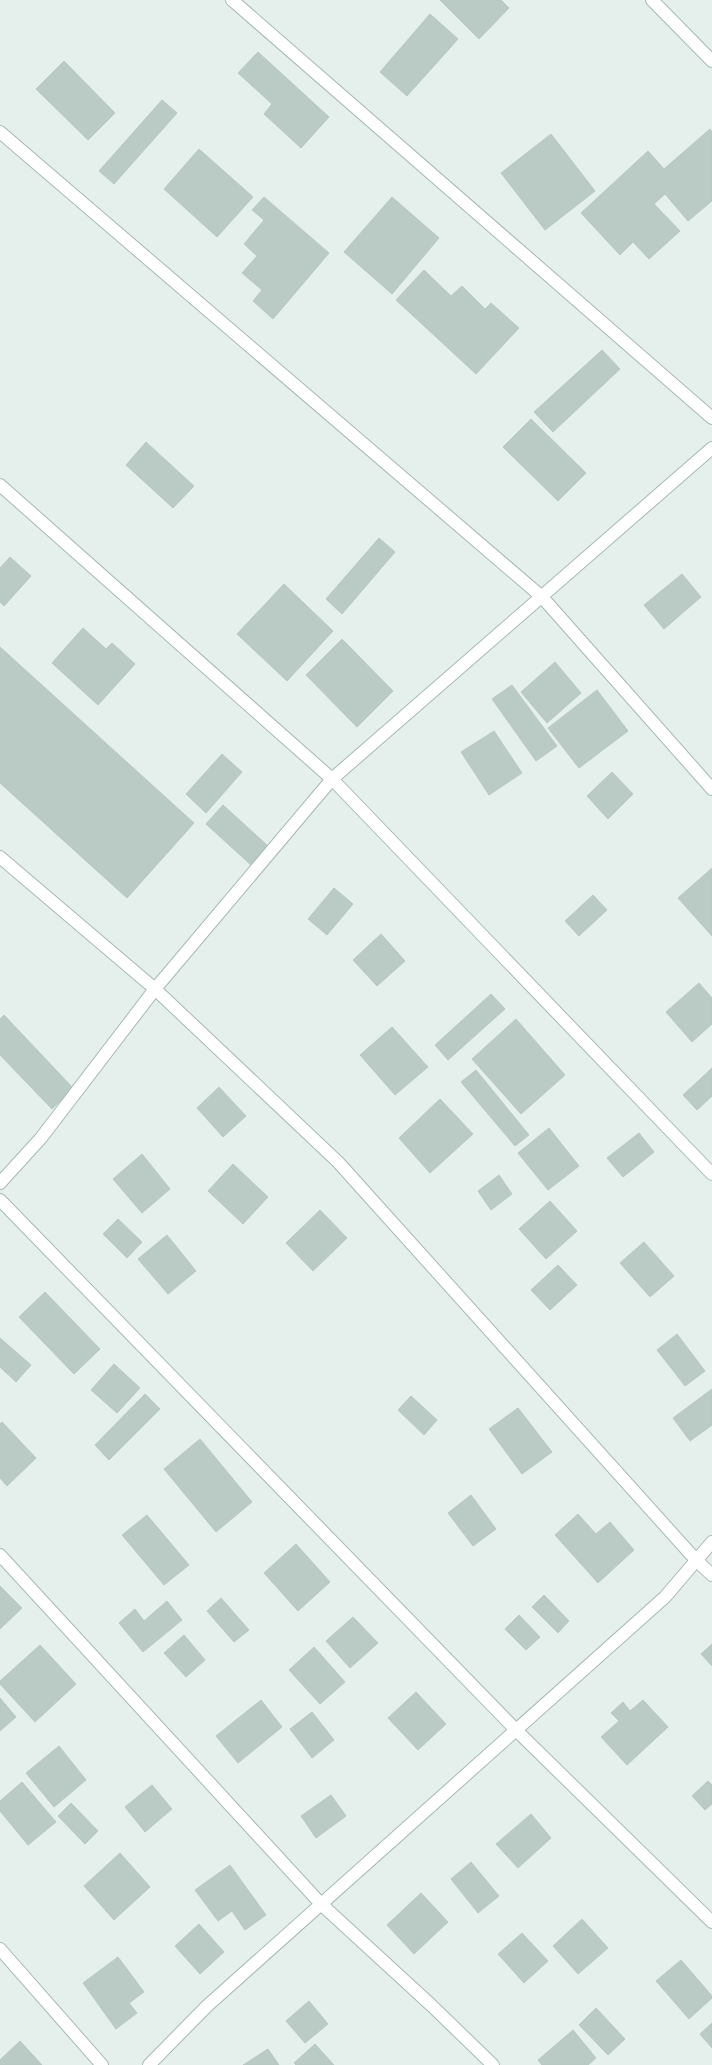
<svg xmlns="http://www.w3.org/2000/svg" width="712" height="2065" viewBox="0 0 712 2065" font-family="Cabin,sans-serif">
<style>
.building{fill:#bacac4;stroke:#b7c9c3}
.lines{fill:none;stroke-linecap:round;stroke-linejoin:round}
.street-casing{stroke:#a7b8b3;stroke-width:14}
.street{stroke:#fff;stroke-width:12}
</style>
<rect width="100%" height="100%" fill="#e5efeb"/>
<path class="building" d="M440,0H501L509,8L479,39Z
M430,14L458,39L407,96L380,72Z
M258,52L329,117L301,148L264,114L272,104L238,73Z
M64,61L115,113L88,140L36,89Z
M162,100L177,113L114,184L99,171Z
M710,129L712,132V201L688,221L665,194L654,204L680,231L649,259L633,242L620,255L581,213L648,151L664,169Z
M551,134L595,191L545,230L501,173Z
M199,149L253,197L217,237L164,189Z
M264,197L329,253L273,319L253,301L262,290L242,273L257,256L244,244L264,220L252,210Z
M392,197L439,238L392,294L344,252Z
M424,270L451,296L462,286L485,309L491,303L519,328L476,374L396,300Z
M602,350L620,369L553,432L534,412Z
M531,419L586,473L558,501L503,447Z
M146,442L194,486L173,508L126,465Z
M379,538L395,552L342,614L326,599Z
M10,557L31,576L4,606L0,602V568Z
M682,574L701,597L664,629L644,605Z
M284,584L333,631L287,681L237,634Z
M83,628L106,649L112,643L135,664L98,705L52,663Z
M342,639L393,691L357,727L306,675Z
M0,647L194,823L127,898L0,783Z
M555,662L581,693L547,723L521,692Z
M512,685L557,746L536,761L492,699Z
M597,690L628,731L579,768L548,728Z
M494,731L522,773L489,795L461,752Z
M222,754L242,772L206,813L186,794Z
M612,772L633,794L608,819L587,796Z
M223,805L268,846L251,865L206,824Z
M712,868V936L678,898Z
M334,888L353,904L327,935L308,919Z
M593,895L607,910L579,936L565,921Z
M381,934L405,961L377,986L353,960Z
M699,983L712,998V1024L692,1042L666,1012Z
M491,994L505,1009L448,1060L435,1045Z
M4,1015L73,1088L52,1109L0,1055V1019Z
M516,1019L565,1075L521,1114L472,1059Z
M392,1027L428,1067L395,1095L360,1055Z
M712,1068V1096L697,1110L683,1095Z
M476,1070L529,1135L515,1146L461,1082Z
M219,1087L246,1116L223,1137L197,1108Z
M440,1099L473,1134L430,1173L399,1138Z
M549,1128L579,1166L548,1190L518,1153Z
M639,1133L654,1152L623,1177L607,1158Z
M142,1154L170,1189L142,1213L113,1179Z
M233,1164L268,1197L243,1224L208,1191Z
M499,1175L512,1194L491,1210L478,1191Z
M550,1201L577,1231L546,1259L519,1229Z
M320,1210L347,1238L313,1271L286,1243Z
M118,1219L142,1242L127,1258L103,1234Z
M167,1235L196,1271L168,1294L138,1259Z
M644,1242L674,1276L650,1297L620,1263Z
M558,1265L577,1285L550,1310L531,1290Z
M45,1292L100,1349L74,1374L19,1317Z
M677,1334L705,1371L685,1386L657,1350Z
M0,1338L31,1365L16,1382L0,1367Z
M114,1364L140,1388L117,1413L91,1390Z
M712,1389V1425L690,1441L673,1418Z
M145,1394L160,1409L109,1460L95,1445Z
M411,1396L437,1420L424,1435L398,1410Z
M518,1408L552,1452L522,1474L489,1429Z
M2,1422L36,1458L7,1486L0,1478V1424Z
M200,1439L252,1502L216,1532L164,1469Z
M471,1495L496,1529L473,1546L448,1513Z
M578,1514L596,1534L610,1522L634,1550L598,1583L555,1535Z
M147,1515L189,1565L164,1585L122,1535Z
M296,1544L330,1582L298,1611L264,1573Z
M0,1586L22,1608L0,1629Z
M544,1595L569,1621L558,1633L532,1607Z
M221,1598L249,1630L234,1642L207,1611Z
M167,1601L182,1620L143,1652L119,1623L135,1609L144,1621Z
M519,1615L540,1637L526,1650L505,1629Z
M353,1617L378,1643L350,1668L326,1641Z
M184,1635L205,1660L186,1677L164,1653Z
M712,1644V1666L701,1654Z
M40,1645L76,1684L35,1722L0,1684V1681Z
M314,1647L345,1682L320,1704L289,1670Z
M416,1692L446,1724L418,1750L388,1718Z
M0,1698L16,1717L0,1731Z
M261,1700L282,1727L238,1763L216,1736Z
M643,1700L668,1727L627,1765L601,1737L619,1721L611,1713L623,1702L630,1711Z
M312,1712L334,1740L312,1758L290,1729Z
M59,1746L86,1780L54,1807L26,1773Z
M708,1781L712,1785V1804L705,1810L692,1796Z
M22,1782L56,1822L28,1845L0,1811V1801Z
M152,1785L172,1809L145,1832L125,1807Z
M331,1795L346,1816L316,1838L301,1816Z
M71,1803L98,1831L85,1844L58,1816Z
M531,1814L551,1838L518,1868L496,1844Z
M120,1853L150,1887L114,1920L84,1886Z
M471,1862L499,1896L478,1913L451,1879Z
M230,1865L266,1915L245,1930L232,1911L218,1921L195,1890Z
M421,1893L448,1922L414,1954L387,1925Z
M582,1919L608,1948L578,1974L553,1946Z
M199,1924L224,1952L200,1974L175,1946Z
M522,1933L548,1961L524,1983L498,1954Z
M118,1957L144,1992L129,2003L137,2013L116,2029L83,1983Z
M681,1960L712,1996V1998L689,2019L656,1981Z
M309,2001L328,2024L305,2043L286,2021Z
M596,2008L625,2039L608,2055L579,2025Z
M712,2023V2048L700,2034Z
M573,2030L596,2058L588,2065H542L538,2060Z
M20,2041L42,2065H0V2060Z
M315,2044L334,2065H296L294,2063Z
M268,2049L279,2065H243Z"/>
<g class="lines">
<g class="street-casing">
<path id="street" d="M232,0L712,418
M652,0L712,61
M0,132L542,597L712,789
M0,485L332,779L712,1174
M0,857L155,989L338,1162L696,1560L712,1575
M0,1183L41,1138L155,989L332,779L712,448
M0,1200L516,1730L712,1922
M0,1555L321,1904L431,2005L493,2065
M0,1949L102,2065
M149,2065L207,2006L665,1597L712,1542"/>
</g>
<use href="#street" class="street"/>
</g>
</svg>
